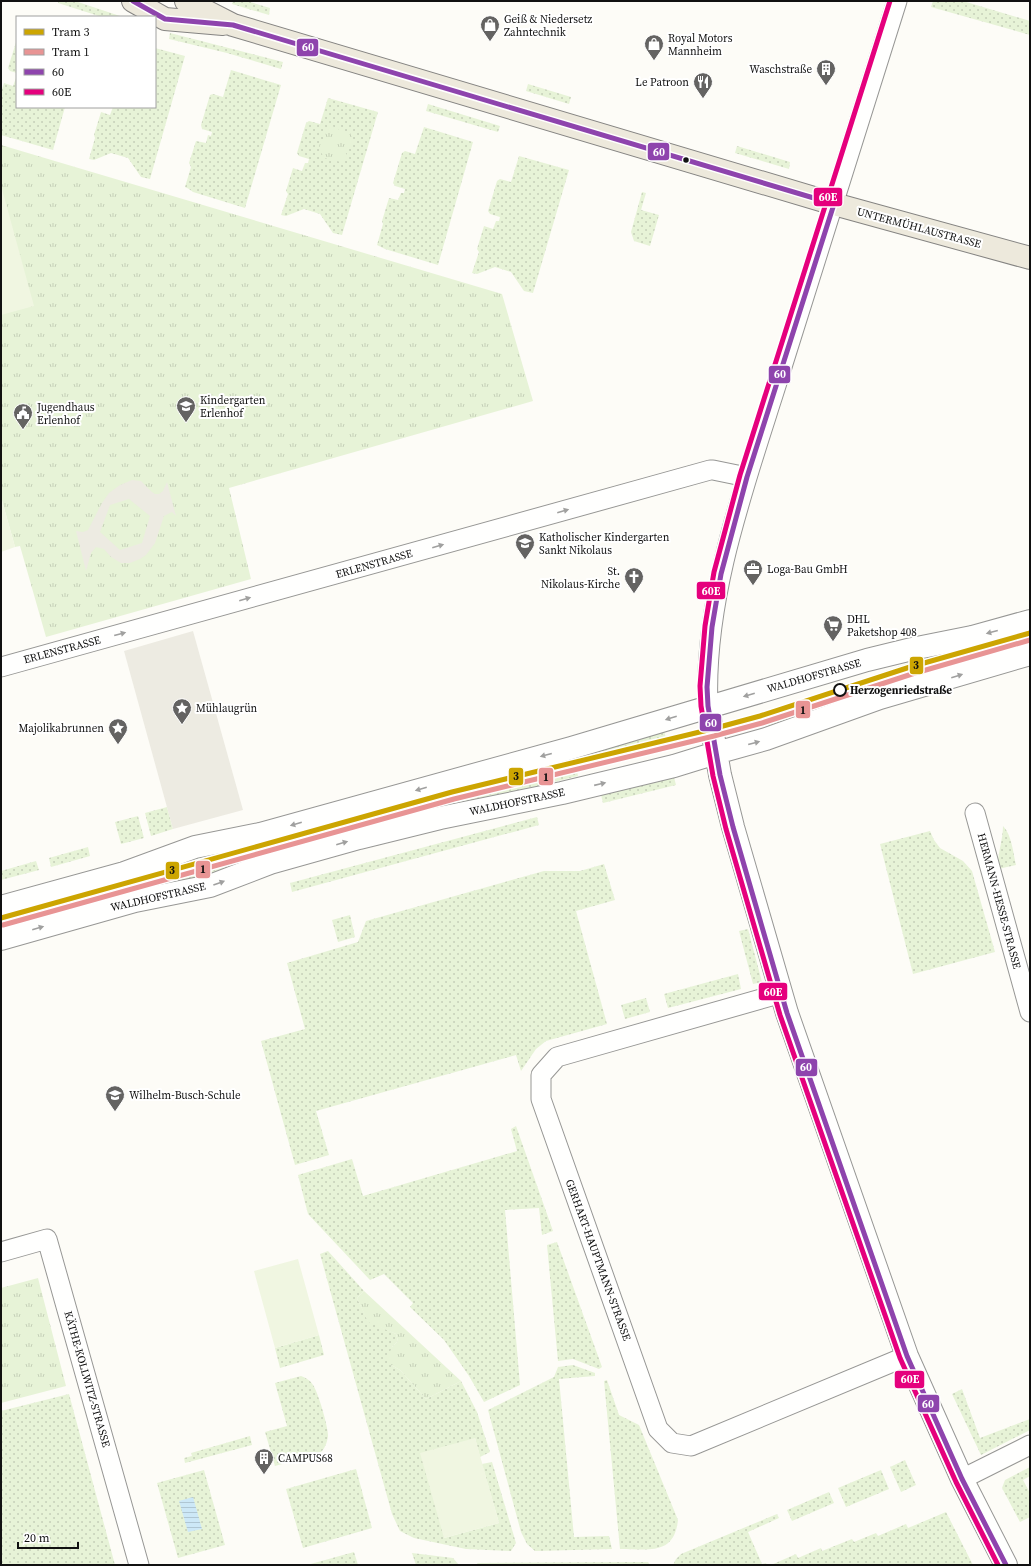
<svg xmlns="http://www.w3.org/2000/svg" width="1031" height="1566" viewBox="0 0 1031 1566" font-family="'Source Serif 4',serif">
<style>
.grass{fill:url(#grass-dots)}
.park{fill:url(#park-tufts)}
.pitch{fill:#f0f6e1}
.plaza{fill:#edebe2;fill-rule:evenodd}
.water{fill:url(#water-rules)}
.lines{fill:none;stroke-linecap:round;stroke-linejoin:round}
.minor-casing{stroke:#979795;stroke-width:21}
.tertiary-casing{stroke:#979795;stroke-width:24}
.primary-casing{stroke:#858482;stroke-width:24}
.minor{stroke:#fffffe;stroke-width:19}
.tertiary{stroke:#fffffe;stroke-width:22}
.primary{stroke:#ede9dc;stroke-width:22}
.bus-1-casing{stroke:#fff;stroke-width:8}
.bus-2-casing{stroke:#fff;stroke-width:8}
.bus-1{stroke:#8e44ad;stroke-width:5}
.bus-2{stroke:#e5007d;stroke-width:5}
.tram-1-casing{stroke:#fff;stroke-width:8}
.tram-2-casing{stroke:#fff;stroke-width:8}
.tram-1{stroke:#cca501;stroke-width:5}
.tram-2{stroke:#e89494;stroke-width:5}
.oneway{fill:#a0a09f}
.bus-dot{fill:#111;stroke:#fff;stroke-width:1.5}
.stop-dot{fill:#fff;stroke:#111;stroke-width:2}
.labels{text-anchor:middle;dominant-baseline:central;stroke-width:4;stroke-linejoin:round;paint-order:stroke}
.poi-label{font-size:11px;fill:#111;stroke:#fff;text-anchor:start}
.street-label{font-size:11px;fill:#111;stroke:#fff}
.stop-label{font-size:11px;font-weight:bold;fill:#111;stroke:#fff;text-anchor:start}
.line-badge{stroke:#fff;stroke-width:1.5}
.badge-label{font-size:11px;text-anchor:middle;font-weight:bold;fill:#fff}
.pale-badge-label{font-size:11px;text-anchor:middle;font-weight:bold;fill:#111}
</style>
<defs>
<pattern id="grass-dots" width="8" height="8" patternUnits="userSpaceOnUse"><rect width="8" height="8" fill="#e7f3d7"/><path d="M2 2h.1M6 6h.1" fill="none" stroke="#c5cfb8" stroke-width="1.8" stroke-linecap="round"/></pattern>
<pattern id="park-tufts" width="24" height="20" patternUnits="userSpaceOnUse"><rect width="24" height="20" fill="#e7f3d7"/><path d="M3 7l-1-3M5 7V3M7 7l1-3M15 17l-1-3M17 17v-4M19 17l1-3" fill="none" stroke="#c5cfb8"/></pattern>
<pattern id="water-rules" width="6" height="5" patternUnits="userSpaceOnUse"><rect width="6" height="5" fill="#cde8f7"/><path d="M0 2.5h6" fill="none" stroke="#afc6d3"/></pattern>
</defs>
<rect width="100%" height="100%" fill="#fdfcf7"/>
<path class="grass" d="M59,1H75L123,17H102L58,3Z
M233,1H247L270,8L269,15L232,4Z
M933,1H963L1030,21V35L931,7Z
M170,33L283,62L281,69L227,53L169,39Z
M17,39V73L10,71L8,68Z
M155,48L185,56L150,179L141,177L128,158L111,153L94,160L89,159L95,138L94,135L101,112L110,115L113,107H155Z
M231,70L281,85L245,208L193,192L189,189L185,187L191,167L189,163L196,141L206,143L208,135L211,136L212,132L202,129L201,125L210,95L213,94L223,97Z
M16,78H17V107H65L53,150L1,135V92L4,83L13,86Z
M528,84L571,97L569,104L526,91Z
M328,98L378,112L342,235L333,233L320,214L304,209L286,216L281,215L288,194L286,191L293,168L302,171L305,163H308L309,159L299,156L297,153L306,123L309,121L320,124Z
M428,104L500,126L498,132L426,111Z
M424,127L473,142L438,265L385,249L377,245L383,224L382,221L389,198L398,200L401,193H404L405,189L395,186L393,183L402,153L405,151L415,154Z
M737,146L790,162L789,169L735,153Z
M519,156L569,170L533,293L524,291L511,272L495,267L477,274L472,273L479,252L477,249L484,226L493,229L496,221H499L500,217L490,214L488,211L497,181L500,179L511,182Z
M642,192L646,193L641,210L659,215L650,246L634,241L631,232Z
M946,653L951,669L770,732L765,712L912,662Z
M663,727L666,738L575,761L578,776L434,812L1,936V912L179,860Z
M674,777L676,785L603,803L601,795Z
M167,807L173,829L151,836L145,813Z
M138,816L144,838L121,844L115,822Z
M537,817L539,825L292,892L290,883Z
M1003,826C1012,835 1013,853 1016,865L998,869C997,854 1003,841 1003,826Z
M930,831L934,840L940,848L963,861L972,871L995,952L913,974L880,844Z
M88,847L90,856L51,867L49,858Z
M36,861L39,870L1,880V871Z
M604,864L615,900L576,911L607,1024L546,1041L536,1049L521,1071L516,1055L316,1111L329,1155L295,1165L261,1041L305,1029L287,963L358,942L366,921L544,871H580Z
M350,915L355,937L338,942L332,920Z
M748,929L762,982L753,984L739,931Z
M738,974L741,989L668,1008L664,994Z
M646,998L650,1012L625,1019L621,1005Z
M516,1126L553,1231L542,1235L539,1208L505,1210L520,1385L484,1402L469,1376L444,1340L410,1307L413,1303L384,1274L370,1280L308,1214L298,1175L352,1159L363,1196L517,1151L511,1129Z
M557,1242L602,1367L599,1369L573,1359L558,1361L547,1245Z
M328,1251L364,1291L357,1298L368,1321L396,1334L398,1341L392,1347L391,1365L400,1370L426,1399L461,1381L477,1412L490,1452L480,1457L475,1438L444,1538L499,1523L482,1464L492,1462L516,1543L511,1551L466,1549L414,1538L400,1531L392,1514L320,1254Z
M319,1335L324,1355L280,1368L275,1348Z
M573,1365L595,1373V1376L559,1379L574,1537L609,1536L612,1549L535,1551L527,1544L521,1532L488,1410L554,1377L558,1367Z
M301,1376C306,1378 310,1380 313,1385C318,1392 328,1426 328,1435C328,1440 325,1449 321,1452C310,1459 288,1462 275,1466L265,1432L287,1426L275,1383Z
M607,1380L619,1415L639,1425L678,1520C674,1556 648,1549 620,1549L604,1381Z
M962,1389L980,1438L1030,1419V1430L981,1455L952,1394Z
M69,1394L115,1565H1V1411Z
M250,1436L252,1445L185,1463L184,1458L192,1456L191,1453Z
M905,1460L916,1485L901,1492L890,1467Z
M1030,1467V1476L1023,1480L1030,1493V1517L1020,1522L1002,1488L1005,1480Z
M356,1469L372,1528L303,1548L286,1489Z
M204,1470L225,1545L178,1558L157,1483Z
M881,1470L889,1489L846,1507L838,1488Z
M829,1492L834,1503L792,1521L787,1510Z
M946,1512L973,1565H771L796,1554L798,1558L821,1548L822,1551L852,1539L854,1542L876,1533L878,1536L906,1524L908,1528Z
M777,1514L779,1518L748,1532L762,1564L766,1563L767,1565H673L676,1559L681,1554Z
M354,1552L358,1565H307Z
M412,1553L453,1558L459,1565H416Z
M648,1562L650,1565H478L477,1563Z"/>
<path class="park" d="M332,126L344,132H350L352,137L351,144L347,147L345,152L347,155L341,162L324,158L319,148L320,141L324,138L327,127Z
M1,145L502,294L533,401L229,488L251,579L46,637L20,546L15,547L1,497Z
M38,1278L66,1386L1,1403V1288Z
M364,1291L461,1381L426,1399L400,1370L391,1365L388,1356L392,1347L398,1341L396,1334L368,1322L357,1298Z"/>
<path class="pitch" d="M2,189L34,306L1,315V190Z
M1,497L15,547L1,552Z
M298,1259L319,1335L275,1348L254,1271Z
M475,1438L499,1523L444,1538L420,1453Z"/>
<path class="plaza" d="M132,480L141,481L152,492L155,494H159L163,491L167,482L176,516L172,512L164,516L155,543L146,555L140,559L130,563H121L111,557L104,549L96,547L91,553L86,571L76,531L83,532L88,530L102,503L109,493L120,485ZM129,499L150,516L142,543L120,550L100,532L110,505Z
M193,631L243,810L173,829L124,651Z"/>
<path class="water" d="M193,1497L202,1529L188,1532L179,1501Z"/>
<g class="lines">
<g class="minor-casing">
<path id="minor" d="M1,667L710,470H713L747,477
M708,706C703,594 748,476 781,370C820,247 859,124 897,1
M975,813L1030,1012
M782,993L557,1057L541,1075V1099L658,1429L672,1443L691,1446L907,1356
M1,1252L47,1239L139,1565
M962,1479L1030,1445"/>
</g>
<g class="tertiary-casing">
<path id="tertiary" d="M708,706L720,775L733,827L787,1013L907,1356L962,1479L1006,1565
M1,907L124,873L195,847L260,834L571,748L867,660L912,649L972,637L1030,621
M1,939L135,901L210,886L270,863L359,838L440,818L562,793L674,766L716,753L766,739L880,698L1030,654"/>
</g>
<g class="primary-casing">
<path id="primary" d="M133,1L165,19L223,24
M186,1L233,25L834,204L1030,258"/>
</g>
<use href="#minor" class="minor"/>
<use href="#tertiary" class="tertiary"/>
<use href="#primary" class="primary"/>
<g class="bus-1-casing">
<path id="bus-1" d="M133,1L165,19L233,25L834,204
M834,204L747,477L721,574L712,627L707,687L708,706L720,775L733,827L787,1013L907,1356L962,1479L1006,1565"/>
</g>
<g class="bus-2-casing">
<path id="bus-2" d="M890,1L740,475L714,572L705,626L700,686L701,706L713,776L726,829L780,1015L900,1358L956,1482L998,1565"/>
</g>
<use href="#bus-1" class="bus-1"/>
<use href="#bus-2" class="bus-2"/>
<g class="tram-1-casing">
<path id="tram-1" d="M1,918L452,792L712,729L760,716L910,667L1030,633"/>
</g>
<g class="tram-2-casing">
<path id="tram-2" d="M3,925L454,799L714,736L762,723L912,674L1030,640"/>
</g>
<use href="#tram-1" class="tram-1"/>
<use href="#tram-2" class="tram-2"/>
</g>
<defs><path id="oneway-solid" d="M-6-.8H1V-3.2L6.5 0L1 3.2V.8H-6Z"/></defs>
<g class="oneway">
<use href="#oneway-solid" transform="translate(563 511) rotate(-16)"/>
<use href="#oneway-solid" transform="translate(438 546) rotate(-16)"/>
<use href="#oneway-solid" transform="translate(245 599) rotate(-16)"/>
<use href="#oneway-solid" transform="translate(992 632) rotate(165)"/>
<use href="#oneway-solid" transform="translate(120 634) rotate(-15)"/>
<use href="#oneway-solid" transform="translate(957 676) rotate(-17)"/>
<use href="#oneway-solid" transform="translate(749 695) rotate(164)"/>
<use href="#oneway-solid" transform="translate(671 718) rotate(163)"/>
<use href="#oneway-solid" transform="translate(754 743) rotate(-15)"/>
<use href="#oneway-solid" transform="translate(546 755) rotate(165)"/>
<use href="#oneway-solid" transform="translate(600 784) rotate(-13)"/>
<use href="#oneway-solid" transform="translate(421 789) rotate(164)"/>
<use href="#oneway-solid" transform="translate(296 824) rotate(164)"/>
<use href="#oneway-solid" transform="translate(342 843) rotate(-16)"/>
<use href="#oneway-solid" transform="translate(219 883) rotate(-20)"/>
<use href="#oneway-solid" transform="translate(38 928) rotate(-16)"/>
</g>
<defs>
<g id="shop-pin" transform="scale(1)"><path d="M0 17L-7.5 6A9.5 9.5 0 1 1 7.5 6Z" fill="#646362" stroke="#fff"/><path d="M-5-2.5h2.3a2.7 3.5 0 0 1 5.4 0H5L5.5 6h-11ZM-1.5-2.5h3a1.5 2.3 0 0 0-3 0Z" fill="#fff"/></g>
<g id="building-pin" transform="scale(1)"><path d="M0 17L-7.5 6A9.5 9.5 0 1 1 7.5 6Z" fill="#646362" stroke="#fff"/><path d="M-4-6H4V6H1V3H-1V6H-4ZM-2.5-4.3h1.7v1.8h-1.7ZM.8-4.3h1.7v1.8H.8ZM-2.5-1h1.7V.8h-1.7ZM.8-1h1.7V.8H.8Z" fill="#fff"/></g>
<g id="restaurant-pin" transform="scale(1)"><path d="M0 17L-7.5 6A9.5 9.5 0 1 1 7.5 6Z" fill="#646362" stroke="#fff"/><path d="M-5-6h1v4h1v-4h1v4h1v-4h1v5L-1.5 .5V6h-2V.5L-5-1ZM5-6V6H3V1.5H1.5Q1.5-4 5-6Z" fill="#fff"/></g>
<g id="school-pin" transform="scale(1)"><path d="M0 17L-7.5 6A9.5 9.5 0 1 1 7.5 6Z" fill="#646362" stroke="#fff"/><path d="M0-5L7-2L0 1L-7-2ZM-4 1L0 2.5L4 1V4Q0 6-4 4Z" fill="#fff"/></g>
<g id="civic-pin" transform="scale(1)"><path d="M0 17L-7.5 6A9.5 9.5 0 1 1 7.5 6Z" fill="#646362" stroke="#fff"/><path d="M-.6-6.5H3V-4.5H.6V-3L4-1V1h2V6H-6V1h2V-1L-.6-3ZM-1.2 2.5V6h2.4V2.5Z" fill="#fff"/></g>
<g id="office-pin" transform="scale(1)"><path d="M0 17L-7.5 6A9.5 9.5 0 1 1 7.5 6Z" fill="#646362" stroke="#fff"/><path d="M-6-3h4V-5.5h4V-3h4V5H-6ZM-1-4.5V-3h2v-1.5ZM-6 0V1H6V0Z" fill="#fff"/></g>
<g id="church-pin" transform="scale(1)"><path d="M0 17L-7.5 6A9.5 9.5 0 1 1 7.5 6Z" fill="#646362" stroke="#fff"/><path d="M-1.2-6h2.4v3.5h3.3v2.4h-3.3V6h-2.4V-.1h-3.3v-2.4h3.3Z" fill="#fff"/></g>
<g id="supermarket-pin" transform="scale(1)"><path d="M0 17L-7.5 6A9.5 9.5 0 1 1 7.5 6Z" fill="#646362" stroke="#fff"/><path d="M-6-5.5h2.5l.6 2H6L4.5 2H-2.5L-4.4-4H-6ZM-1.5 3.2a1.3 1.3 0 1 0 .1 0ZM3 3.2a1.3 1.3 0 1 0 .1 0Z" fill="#fff"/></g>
<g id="sight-pin" transform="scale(1)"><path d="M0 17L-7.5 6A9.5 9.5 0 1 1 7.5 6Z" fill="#646362" stroke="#fff"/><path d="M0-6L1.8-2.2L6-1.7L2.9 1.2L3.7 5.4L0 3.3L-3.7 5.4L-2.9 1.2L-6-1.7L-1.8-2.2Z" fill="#fff"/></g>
</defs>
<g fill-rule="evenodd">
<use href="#shop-pin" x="490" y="25"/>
<use href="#shop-pin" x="654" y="44"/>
<use href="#building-pin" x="826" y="69"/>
<use href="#restaurant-pin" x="703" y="82"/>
<use href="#school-pin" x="186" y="406"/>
<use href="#civic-pin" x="23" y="413"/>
<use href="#school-pin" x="525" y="543"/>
<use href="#office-pin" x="753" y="569"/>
<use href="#church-pin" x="634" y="577"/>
<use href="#supermarket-pin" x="833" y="625"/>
<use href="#sight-pin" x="182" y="708"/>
<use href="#sight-pin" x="118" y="728"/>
<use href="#school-pin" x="115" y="1095"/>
<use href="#building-pin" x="264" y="1458"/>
</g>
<circle class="bus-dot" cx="686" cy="160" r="3.5"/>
<circle class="stop-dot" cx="840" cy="690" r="6"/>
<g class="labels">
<g class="poi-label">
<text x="504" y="19">Geiß &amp; Niedersetz<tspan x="504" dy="13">Zahntechnik</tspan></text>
<text x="668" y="38">Royal Motors<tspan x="668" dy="13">Mannheim</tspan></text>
<text x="812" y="69" text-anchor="end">Waschstraße</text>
<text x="689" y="82" text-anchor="end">Le Patroon</text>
<text x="200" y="400">Kindergarten<tspan x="200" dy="13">Erlenhof</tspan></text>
<text x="37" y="407">Jugendhaus<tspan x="37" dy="13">Erlenhof</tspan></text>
<text x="539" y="537">Katholischer Kindergarten<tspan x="539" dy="13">Sankt Nikolaus</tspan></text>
<text x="767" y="569">Loga-Bau GmbH</text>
<text x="620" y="571" text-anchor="end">St.<tspan x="620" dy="13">Nikolaus-Kirche</tspan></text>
<text x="847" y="619">DHL<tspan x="847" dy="13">Paketshop 408</tspan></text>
<text x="196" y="708">Mühlaugrün</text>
<text x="104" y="728" text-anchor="end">Majolikabrunnen</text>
<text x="129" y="1095">Wilhelm-Busch-Schule</text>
<text x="278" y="1458">CAMPUS68</text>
</g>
<g class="street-label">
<text transform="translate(919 228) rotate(15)">UNTERMÜHLAUSTRASSE</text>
<text transform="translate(374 564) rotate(-16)">ERLENSTRASSE</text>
<text transform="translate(62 650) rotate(-15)">ERLENSTRASSE</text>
<text transform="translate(814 676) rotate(-16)">WALDHOFSTRASSE</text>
<text transform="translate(517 802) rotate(-12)">WALDHOFSTRASSE</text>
<text transform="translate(158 897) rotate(-13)">WALDHOFSTRASSE</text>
<text transform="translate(999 901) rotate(75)">HERMANN-HESSE-STRASSE</text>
<text transform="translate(598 1260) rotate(70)">GERHART-HAUPTMANN-STRASSE</text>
<text transform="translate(87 1379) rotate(74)">KÄTHE-KOLLWITZ-STRASSE</text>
</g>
<g class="stop-label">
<text x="850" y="690">Herzogenriedstraße</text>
</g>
</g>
<g class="line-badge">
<rect x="296" y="38" width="23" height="19" rx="4" fill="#8e44ad"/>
<rect x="647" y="142" width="23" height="19" rx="4" fill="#8e44ad"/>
<rect x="813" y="187" width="30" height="20" rx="4" fill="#e5007d"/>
<rect x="768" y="365" width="23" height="19" rx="4" fill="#8e44ad"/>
<rect x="696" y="581" width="30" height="19" rx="4" fill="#e5007d"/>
<rect x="909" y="656" width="15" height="19" rx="4" fill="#cca501"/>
<rect x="795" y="700" width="16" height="19" rx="4" fill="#e89494"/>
<rect x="699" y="713" width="23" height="19" rx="4" fill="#8e44ad"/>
<rect x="508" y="767" width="16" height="19" rx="4" fill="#cca501"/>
<rect x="538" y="767" width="16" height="19" rx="4" fill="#e89494"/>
<rect x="195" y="860" width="16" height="19" rx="4" fill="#e89494"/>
<rect x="165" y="861" width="15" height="19" rx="4" fill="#cca501"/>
<rect x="758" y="982" width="30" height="19" rx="4" fill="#e5007d"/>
<rect x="795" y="1058" width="23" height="19" rx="4" fill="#8e44ad"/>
<rect x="894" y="1370" width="31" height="19" rx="4" fill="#e5007d"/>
<rect x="917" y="1394" width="23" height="19" rx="4" fill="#8e44ad"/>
</g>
<g class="badge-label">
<text x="308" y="51">60</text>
<text x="659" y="156">60</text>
<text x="828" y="201">60E</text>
<text x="780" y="378">60</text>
<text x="711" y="595">60E</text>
<text x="711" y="727">60</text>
<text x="773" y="996">60E</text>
<text x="806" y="1071">60</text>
<text x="910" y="1383">60E</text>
<text x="928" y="1408">60</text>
</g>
<g class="pale-badge-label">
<text x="916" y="669">3</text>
<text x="803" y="714">1</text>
<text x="516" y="780">3</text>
<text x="546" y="781">1</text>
<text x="203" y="873">1</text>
<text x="172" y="874">3</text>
</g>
<rect width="1031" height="1566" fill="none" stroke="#111111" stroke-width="4"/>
<rect x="16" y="16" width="140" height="92" fill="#ffffff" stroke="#a0a0a0"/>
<rect x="24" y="29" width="20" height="6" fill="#cca501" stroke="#a0a0a0"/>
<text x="52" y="36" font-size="12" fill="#111111">Tram 3</text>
<rect x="24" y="49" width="20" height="6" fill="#e89494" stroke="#a0a0a0"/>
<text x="52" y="56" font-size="12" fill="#111111">Tram 1</text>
<rect x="24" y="69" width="20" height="6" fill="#8e44ad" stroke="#a0a0a0"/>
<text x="52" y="76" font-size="12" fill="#111111">60</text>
<rect x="24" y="89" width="20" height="6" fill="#e5007d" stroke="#a0a0a0"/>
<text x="52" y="96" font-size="12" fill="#111111">60E</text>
<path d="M18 1542v6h60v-6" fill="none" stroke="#111111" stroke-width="2"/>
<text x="24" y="1542" font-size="12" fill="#111111" stroke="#ffffff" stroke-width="3" paint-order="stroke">20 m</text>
</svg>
